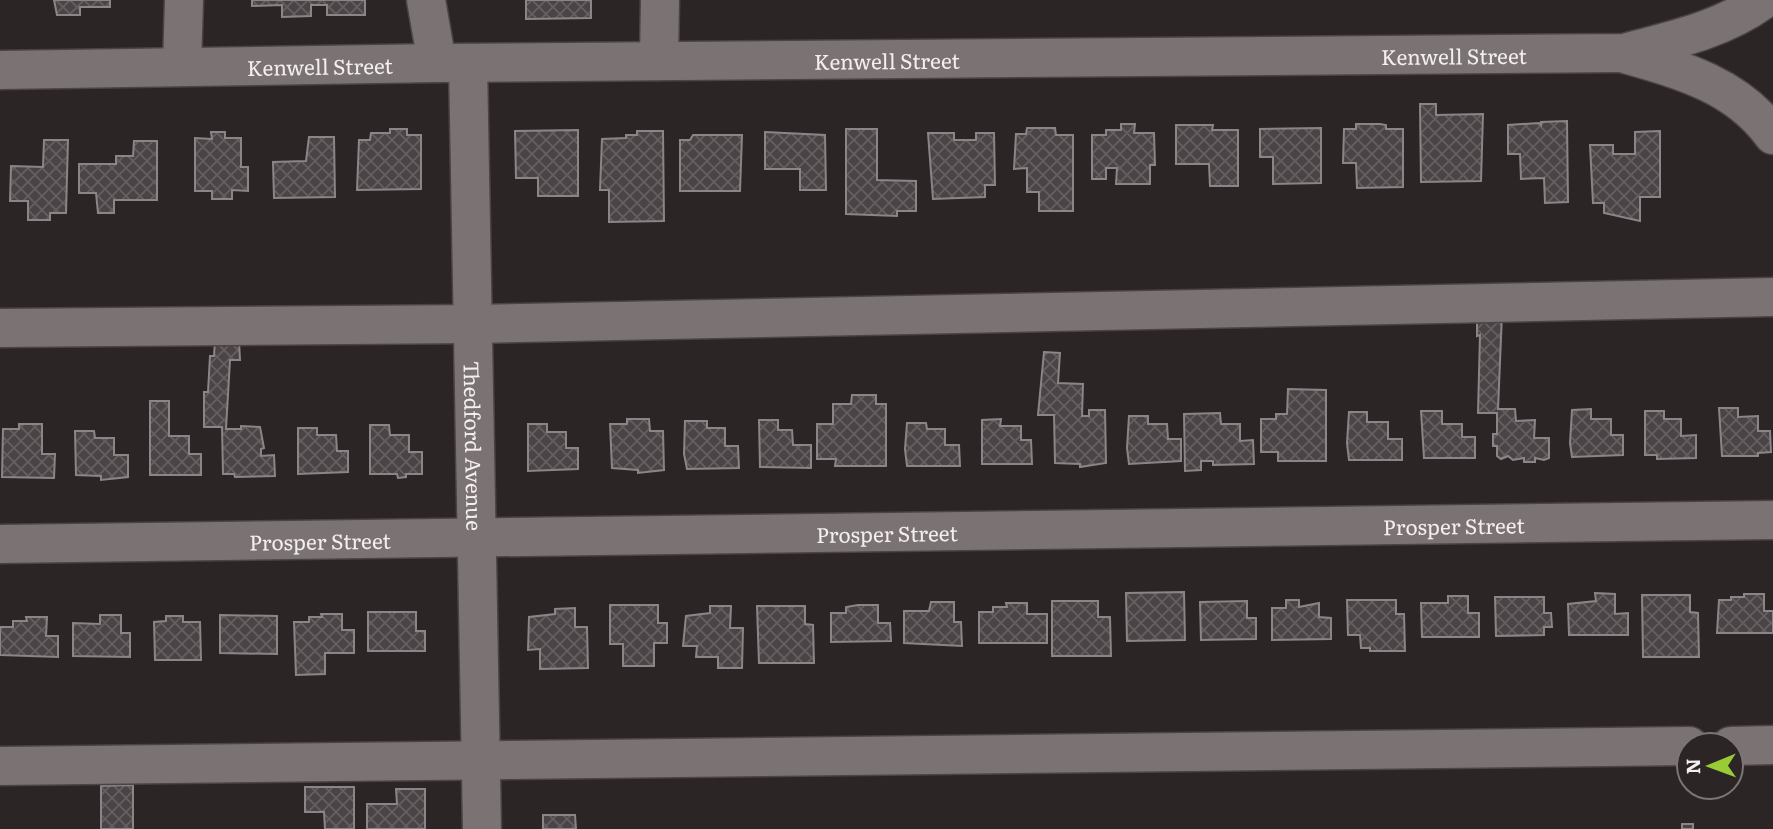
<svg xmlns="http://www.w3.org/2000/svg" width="1773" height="829" viewBox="0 0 1773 829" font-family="Literata,serif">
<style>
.building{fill:url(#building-cross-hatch);stroke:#8c8485;stroke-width:2}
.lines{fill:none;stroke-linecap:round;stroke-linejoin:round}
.minor-casing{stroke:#4a4445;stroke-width:41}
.minor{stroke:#7a7273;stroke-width:38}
.labels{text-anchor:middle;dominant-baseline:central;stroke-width:6;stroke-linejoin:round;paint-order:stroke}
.street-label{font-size:21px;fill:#f3eeef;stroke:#2c2526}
</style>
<defs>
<pattern id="building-cross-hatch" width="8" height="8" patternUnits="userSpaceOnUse" patternTransform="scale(1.75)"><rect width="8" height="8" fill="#4b4446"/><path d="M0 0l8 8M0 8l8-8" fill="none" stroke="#655f61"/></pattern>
</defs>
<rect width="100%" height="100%" fill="#2c2526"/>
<path class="building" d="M54,0H110V7H80V15H57Z
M252,0H365V15H327V5H311V16L282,17V5L252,6Z
M526,0H591V18L526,19Z
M1420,104H1436V115L1483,114L1481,181L1421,182Z
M1567,121L1568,202L1545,203L1544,178L1521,179L1520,154H1508V125L1539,123L1541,125V122Z
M1121,124H1135L1134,133H1154L1155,165H1150V184H1116L1117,168H1106V179H1092V135H1106V130H1121Z
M1356,124H1380L1386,125V129H1403V187L1357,188L1356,163H1343L1344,129H1356Z
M1176,125H1213L1212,130H1238V186H1210L1209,164H1176Z
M1027,128H1055L1056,135H1073V211H1039V192H1027V168L1014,169L1016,134H1026Z
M1321,128V183L1273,184V157H1260V129Z
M390,129H407V135H421V189L357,190L359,140H370L371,133H390Z
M846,129H877V180L916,181V211H897V216L846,214Z
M578,130V196H538V178H516L515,131Z
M637,131H663L664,221L609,222V190H600L602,139L626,138V135H637Z
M1660,131V197H1640V221L1604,213V203H1593L1590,145H1613V154H1635V132Z
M211,132H225V138H241V167H248V191L232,190V199H212V191H195V138L212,139Z
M765,132L825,135L826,190H800V169H765Z
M928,133H954V140H976V133H994L995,185H985V197L933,199Z
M693,135H742L740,191H680V140H690Z
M309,137H334L335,197L274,198L273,162L306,161Z
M44,140H68L66,213H50V220H28V201H10L11,166L43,167Z
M134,141H157V200H114V213H98L96,193H79V164H116V156H133Z
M1477,314H1502L1498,409H1515L1516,421L1535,420L1534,438H1549V458L1544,460L1535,458V462H1524V458L1513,460L1508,456L1501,459L1497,456V446H1493V434H1497V413H1478L1480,335L1477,336Z
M215,340L239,341L240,360H230L226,429H241V426L260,427L264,448L261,449V456L274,455L275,476L235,477L234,474H223L222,427H204V392H208L210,356H214Z
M1044,352L1060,353L1058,383L1083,384L1082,416H1089V410H1105L1106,463L1080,467V464L1055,463L1054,415H1038Z
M1288,389L1326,390V461H1278V452H1261V419H1276V414H1287Z
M852,395H876V404H886V466H835L836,459H817V424H833V404H851Z
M150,401H169V436H189V454H201V475H150Z
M1719,408H1738V417L1758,416V431H1770L1771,452L1758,453V456H1722Z
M1591,409V419H1611V435H1623V455L1572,457L1570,443L1572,410Z
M1421,411H1442V424H1462V437H1475V458H1424Z
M1645,411H1664V419H1681V436L1696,435V458L1657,459V455H1645Z
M1349,412H1367V422H1388V439H1402V460H1349L1347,443Z
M1220,413L1221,424H1240V441L1253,440L1254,464L1213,465V461H1201V470L1185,471L1184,414Z
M1129,416H1148V424H1167L1168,439H1181V461L1129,464L1127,448Z
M627,419H649L650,431H663L664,470L638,473V470L612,468L610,424H627Z
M1001,419L1000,426H1021V440H1031L1032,464H982V420Z
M759,420H778V430H792L793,445H811V468L760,467Z
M685,421H707V428H725V446H738L739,468L687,469L684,454Z
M907,423H926L927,429H945V445H959L960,466H907L905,449Z
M19,424H42V454H55L54,478L2,477L3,429H19Z
M528,424H547V432H566V448H578V469L528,471Z
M370,425H389L390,435H409V452H422V474H406V477L398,478L397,474H370Z
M298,428H317V435H336L337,451H348V472L298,474Z
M75,431H94L95,438H114V455H128V477L101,480V476L76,475Z
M1184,592L1185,640L1127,641L1126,593Z
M1595,593L1615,594V614L1628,613V635H1569L1568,604L1596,601Z
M1744,594H1764V611H1773V633H1717L1719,600H1731V597H1744Z
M1642,595H1690V612L1698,613L1699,657H1643Z
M1448,596H1468V613H1479V637H1422L1421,603H1448Z
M1495,597H1544V613H1551L1552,627H1544V635L1496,636Z
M1286,600H1299V607L1319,603V617L1331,618V639L1272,640V608H1286Z
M1347,600H1396V614H1404L1405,651H1370V648H1361L1360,635H1348Z
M1052,601H1098V617H1110L1111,656H1052Z
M1247,601V618H1256V639L1201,640L1200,602Z
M931,602H954V622H961L962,646L904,643V611H929Z
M1006,603H1027V614H1047V643H979V612H993V607H1007Z
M610,605H658V623H667V643H654V666H623V644H610Z
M858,605H878V623H890L891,641L831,642V613H846V607Z
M710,606H731L730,628H743L742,668H718V657H696L697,646H683L686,616L710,613Z
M757,606H805V624L813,625L814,663H759Z
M575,608V627H587L588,668L540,669V649L528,650L529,617L555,614V609Z
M368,612H416V631H425V651H368Z
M321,614H342V630H354V653H325V674L296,675L294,622H309V617H322Z
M100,615H121V633H130V657L73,656V623L100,624Z
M220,615L277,616V654L220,653Z
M166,616H183V622H200L201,660H155L154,622L166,621Z
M26,617H47L46,636H58V657L0,655V627H13V621H27Z
M133,785V829H101V786Z
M305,787H354V829H325L324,812H305Z
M396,789H425V829H367V804H397Z
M543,815H575L576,829H543Z
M1682,824H1693V829H1682Z"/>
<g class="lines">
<g class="minor-casing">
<g id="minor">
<path d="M426,0L437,63"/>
<path d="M1625,54C1681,70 1737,85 1773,135"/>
<path d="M659,61L660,0"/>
<path id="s1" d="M468,63L482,829"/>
<path d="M182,66L184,0"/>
<path id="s2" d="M0,70L437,63L1624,53C1672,40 1722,30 1763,0"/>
<path d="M0,328L473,324L1773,297"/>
<path id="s3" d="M0,544L1773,520"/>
<path d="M1731,746L1773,745"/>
<path d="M0,766L1689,746"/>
</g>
</g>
<use href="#minor" class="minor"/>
</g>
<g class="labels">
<g class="street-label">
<text stroke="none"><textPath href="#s2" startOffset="1454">Kenwell Street</textPath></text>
<text stroke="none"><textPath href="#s2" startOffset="887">Kenwell Street</textPath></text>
<text stroke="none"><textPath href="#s2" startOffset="320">Kenwell Street</textPath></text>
<text stroke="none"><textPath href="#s1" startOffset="383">Thedford Avenue</textPath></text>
<text stroke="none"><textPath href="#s3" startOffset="1454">Prosper Street</textPath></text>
<text stroke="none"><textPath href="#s3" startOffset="887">Prosper Street</textPath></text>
<text stroke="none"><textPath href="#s3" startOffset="320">Prosper Street</textPath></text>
</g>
</g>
<g transform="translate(1710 766) rotate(269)"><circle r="33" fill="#2c2526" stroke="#7c7576" stroke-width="2"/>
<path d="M0-5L12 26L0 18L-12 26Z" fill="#99cb36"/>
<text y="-10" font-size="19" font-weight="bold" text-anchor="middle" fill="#f3eeef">N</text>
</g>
</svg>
